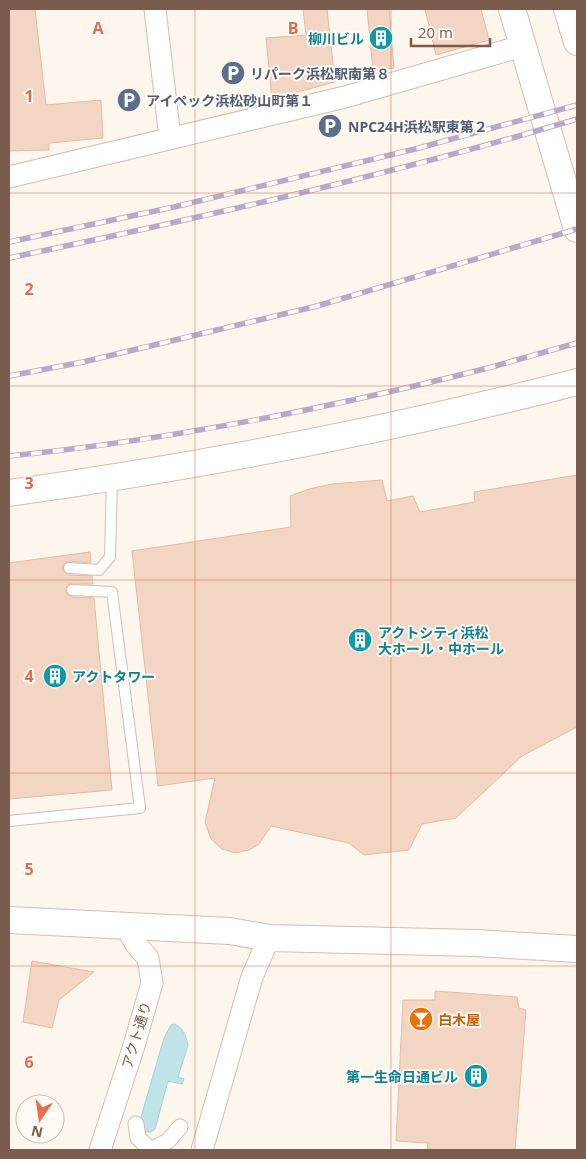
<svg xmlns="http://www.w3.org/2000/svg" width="586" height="1159" viewBox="0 0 586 1159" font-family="'Open Sans','Noto Sans JP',sans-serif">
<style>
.water{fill:#bfe3e8;stroke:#a5d3da}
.building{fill:#f3d5c3;stroke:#e6bba3}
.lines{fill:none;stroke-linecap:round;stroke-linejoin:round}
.service-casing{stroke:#d1beb0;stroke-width:12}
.pedestrian-casing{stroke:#d1beb0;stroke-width:17}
.minor-casing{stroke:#d1beb0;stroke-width:23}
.tertiary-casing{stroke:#d1beb0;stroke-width:28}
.service{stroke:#fff;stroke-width:10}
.pedestrian{stroke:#fff;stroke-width:15}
.minor{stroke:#fff;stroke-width:21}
.tertiary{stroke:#fff;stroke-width:26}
.rail-casing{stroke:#b9a8c9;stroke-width:5.5}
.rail{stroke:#fffaf3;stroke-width:4;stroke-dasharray:11;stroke-linecap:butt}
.grid{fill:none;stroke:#dc6d51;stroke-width:1;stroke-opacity:0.55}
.labels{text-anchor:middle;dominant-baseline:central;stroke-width:4;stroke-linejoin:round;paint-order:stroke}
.culture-label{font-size:14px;font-weight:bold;fill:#0d838f;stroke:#fffaf3;text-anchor:end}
.service-label{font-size:14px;font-weight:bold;fill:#4e5e75;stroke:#fffaf3;text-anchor:start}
.food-label{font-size:14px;font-weight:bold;fill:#c56008;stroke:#fffaf3;text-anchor:start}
.street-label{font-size:14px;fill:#7a5c4d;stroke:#fffaf3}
.grid-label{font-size:16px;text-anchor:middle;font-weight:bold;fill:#dc6d51;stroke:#fffaf3;stroke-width:4;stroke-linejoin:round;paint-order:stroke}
</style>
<rect width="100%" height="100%" fill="#fdf6ec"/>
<path class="water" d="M174,1024C183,1027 186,1036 188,1045L178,1077L184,1079L182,1084L168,1081L155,1129L151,1132H145L139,1124L164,1038L171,1025Z"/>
<path class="building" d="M9,9H35L46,105L101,100L103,138L49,143V150L9,151Z
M303,9H327L335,82L272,99L266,38L306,35Z
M367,9H389L394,68L373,70Z
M425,9H481L489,40L436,55Z
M577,475V727L522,756L456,818L422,824L409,850L364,855L349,843L271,826L259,844L249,850L235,853L222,849L211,839L205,822L215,778L158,786L132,551L291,527L290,496L309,489L332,484L382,480L387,501L413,496L420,512L475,502L474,492Z
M90,552L91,563L69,561L64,564L62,568L63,571L68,575L92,576L93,584H69L65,590L68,595L71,597L94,598L112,790L9,799V563Z
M32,961L94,972L59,1000L52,1028L23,1022Z
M435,991L517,997L519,1008L526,1010L515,1150H427L428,1143L396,1141L403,1000H435Z"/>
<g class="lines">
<g class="service-casing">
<path id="service" d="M69,568L99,570L110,557L112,479
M9,821L140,808L112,592L72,590"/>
</g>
<g class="pedestrian-casing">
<path id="pedestrian" d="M136,1124L138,1138L150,1149
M150,1150L168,1141L180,1127"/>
</g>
<g class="minor-casing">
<path id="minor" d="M155,9L170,138
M9,177L345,97L522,46
M100,1150L133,1049L152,983L148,958L135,943L125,925
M202,1150L252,977L269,938"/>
</g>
<g class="tertiary-casing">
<path id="tertiary" d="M512,9L577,229
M567,9L577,42
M9,493C200,466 390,430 577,382
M9,920L230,931L269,938L476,943L577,949"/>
</g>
<use href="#service" class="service"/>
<use href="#pedestrian" class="pedestrian"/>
<use href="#minor" class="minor"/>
<use href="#tertiary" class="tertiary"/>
<g class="rail-casing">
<path id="rail" d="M9,242L174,207L415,149L577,105
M9,258C200,218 390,175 577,119
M9,376L83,362L317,306L577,229
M9,456C162,441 315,411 464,374C502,365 540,353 577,343"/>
</g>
<use href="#rail" class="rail"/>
</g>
<path class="grid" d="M195,9V1150M391,9V1150M9,193H577M9,386H577M9,580H577M9,773H577M9,966H577"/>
<defs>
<g id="building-disc" transform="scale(1.25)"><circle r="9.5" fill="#0f9aa8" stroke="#fffaf3"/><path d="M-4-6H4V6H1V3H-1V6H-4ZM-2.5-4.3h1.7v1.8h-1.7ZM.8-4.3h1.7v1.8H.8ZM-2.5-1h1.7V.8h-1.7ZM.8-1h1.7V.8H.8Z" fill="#fff"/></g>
<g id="parking-disc" transform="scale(1.25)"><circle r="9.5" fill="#5c6f8a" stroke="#fffaf3"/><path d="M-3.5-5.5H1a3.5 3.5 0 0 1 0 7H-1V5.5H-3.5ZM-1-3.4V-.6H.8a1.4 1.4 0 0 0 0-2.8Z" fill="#fff"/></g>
<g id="bar-disc" transform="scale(1.25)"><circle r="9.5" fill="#e8710a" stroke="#fffaf3"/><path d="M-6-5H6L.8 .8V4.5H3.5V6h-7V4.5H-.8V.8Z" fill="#fff"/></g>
</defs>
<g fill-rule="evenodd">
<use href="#building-disc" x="381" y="38"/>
<use href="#parking-disc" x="233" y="73"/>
<use href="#parking-disc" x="129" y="100"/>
<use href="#parking-disc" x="330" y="126"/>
<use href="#building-disc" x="360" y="640"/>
<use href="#building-disc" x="55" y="676"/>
<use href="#bar-disc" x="421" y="1019"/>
<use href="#building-disc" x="476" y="1076"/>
</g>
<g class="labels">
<g class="culture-label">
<text x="364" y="38">柳川ビル</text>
<text x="378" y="632" text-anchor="start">アクトシティ浜松<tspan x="378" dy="16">大ホール・中ホール</tspan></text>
<text x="72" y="676" text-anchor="start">アクトタワー</text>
<text x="458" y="1076">第一生命日通ビル</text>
</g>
<g class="service-label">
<text x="250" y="73">リパーク浜松駅南第８</text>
<text x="146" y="100">アイペック浜松砂山町第１</text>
<text x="348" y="126">NPC24H浜松駅東第２</text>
</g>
<g class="food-label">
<text x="438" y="1019">白木屋</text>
</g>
<g class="street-label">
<text transform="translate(136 1035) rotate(-73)">アクト通り</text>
</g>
</g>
<g class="grid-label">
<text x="98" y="34">A</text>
<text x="293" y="34">B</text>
<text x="29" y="102">1</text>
<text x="29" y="295">2</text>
<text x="29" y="489">3</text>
<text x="29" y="682">4</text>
<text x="29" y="875">5</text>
<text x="29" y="1068">6</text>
</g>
<rect width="586" height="1159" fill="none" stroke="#7a5c4d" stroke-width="20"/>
<g transform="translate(40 1119) rotate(193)"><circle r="24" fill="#fffaf3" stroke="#cabbb1"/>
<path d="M0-4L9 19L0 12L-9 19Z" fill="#e76f51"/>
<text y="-8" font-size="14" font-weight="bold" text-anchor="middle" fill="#7a5c4d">N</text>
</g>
<path d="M411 38v8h79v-8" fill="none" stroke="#7a5c4d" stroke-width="2.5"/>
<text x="418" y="38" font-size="15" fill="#7a5c4d" stroke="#fffaf3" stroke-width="4" paint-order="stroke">20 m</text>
</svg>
